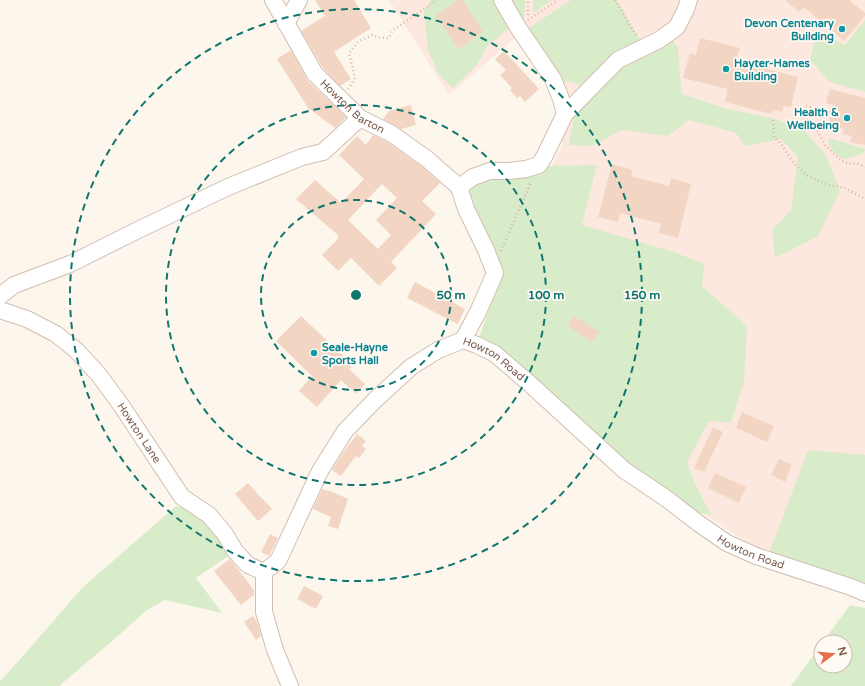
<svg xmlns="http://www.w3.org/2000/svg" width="865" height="686" viewBox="0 0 865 686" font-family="'Varela Round',sans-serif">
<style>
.commercial{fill:#fde8e0}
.green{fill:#d8ecc9}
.building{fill:#f3d5c3;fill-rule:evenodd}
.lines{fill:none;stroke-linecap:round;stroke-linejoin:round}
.minor-casing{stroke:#d1beb0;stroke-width:18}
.path{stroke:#d9b8a5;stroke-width:2.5;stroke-dasharray:1 3;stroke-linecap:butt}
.minor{stroke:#fff;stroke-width:16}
.ring{fill:none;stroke:#0f766e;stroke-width:2;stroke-dasharray:7 5}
.culture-dot{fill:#0f9aa8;stroke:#fffaf3;stroke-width:1.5}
.labels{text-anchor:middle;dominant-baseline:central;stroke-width:3.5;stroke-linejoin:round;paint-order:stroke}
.culture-label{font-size:11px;font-weight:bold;fill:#0d838f;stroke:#fffaf3;text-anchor:end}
.street-label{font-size:11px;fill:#7a5c4d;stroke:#fffaf3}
.centre{fill:#0f766e;stroke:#fffaf3;stroke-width:2}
.ring-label{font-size:12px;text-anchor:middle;font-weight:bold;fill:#0f766e;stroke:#fffaf3;stroke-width:3.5;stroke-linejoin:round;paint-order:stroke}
</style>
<rect width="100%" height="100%" fill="#fdf6ec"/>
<path class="commercial" d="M389,0H865V587L768,556L629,465L512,248L562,145L559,102L515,38L449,95Z"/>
<path class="green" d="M431,0H494L508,29L488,45L477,65L453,88L439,75L428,50L424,12Z
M507,0H525L524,19L520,22Z
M533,0H552L533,13Z
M571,0H604L605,1L610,0H617L642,43L616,53L580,85L567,81L561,87L526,30Z
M865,20V92L830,82L810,60L814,44L827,36L845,45Z
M672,39L678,48L680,77L682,94L724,108L772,118L802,128L826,155L840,191L818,236L775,258L772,230L791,210L798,157L781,139L745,146L736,133L689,120L668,136L622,130L592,146L569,145L575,111L621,63Z
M829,138L865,149L864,153L853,157L843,159L834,152L828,143Z
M597,165L582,225L674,252L704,264L702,286L747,326L744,382L731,423L709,421L687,462L696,486L711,514H696L627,468L479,338L503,269L472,208L468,192L474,183L548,166Z
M808,450L865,455V587L768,556Z
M176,506L189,509L205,520L231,554L196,578L222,613L165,600L147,610L111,642L59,686H0V681L16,664L82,588Z
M850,605L865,608V686H791L821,645V666H845V642H823Z"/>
<path class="building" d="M315,0H354L371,28L334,52L351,79L340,86L323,68L301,31L325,16Z
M458,0H463L483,32L458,49L436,15Z
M785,0H849L865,13V16L844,41L804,7L799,12Z
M700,38L740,48L736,61L798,77L791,107L784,106L782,112L773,110L772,114L725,102L728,89L683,78L690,53L696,55Z
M291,50L308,81L346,117L335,128L311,110L310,111L277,59Z
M504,51L539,89L525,102L520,96L517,98L510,90L512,88L500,75L506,70L495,59Z
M830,89L865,98V145L850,142L852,136L842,134L844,129L828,125L833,105L826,103Z
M411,105L416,125L401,129L383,119L389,111Z
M373,135L387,142L421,166L440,183L422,201L436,214L391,262L397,268L379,286L351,258L338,271L322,255L338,239L337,238L339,236L296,199L315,180L341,203L364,179L339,155L357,136L366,145ZM382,184L397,198L376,220L391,235L378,249L348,220Z
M612,164L633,170L631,176L669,186L671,178L691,184L678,238L659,233L661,224L620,213L618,222L598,217Z
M415,282L465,309L458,324L407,298Z
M301,316L353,365L349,369L365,384L356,394L341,380L317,407L299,391L312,376L276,341Z
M574,316L599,332L592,342L568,326Z
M742,412L774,426L767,442L736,428Z
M713,427L723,432L704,472L694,468Z
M357,434L366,441L362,446L366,449L359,458L356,456L341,476L332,470L342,454Z
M779,459L792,465L785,482L771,475Z
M715,473L746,487L739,503L708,488Z
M248,483L263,500V499L272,509L258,521L235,494Z
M322,489L333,492L348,499L338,529L328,526L331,517L313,509Z
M270,534L278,538L269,556L261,552Z
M230,559L254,590V595L241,605L214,571Z
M304,586L323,596L316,609L297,599Z
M253,616L257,622L261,636L256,640L244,622Z"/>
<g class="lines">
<g class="minor-casing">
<g id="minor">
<path id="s1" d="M273,0L315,74L360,118L392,134L427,159L459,187"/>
<path d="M502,0L519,29L553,79L561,99L565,114"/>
<path d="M286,24L299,0"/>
<path d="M0,296L14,285L70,264L138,230L228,187L302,157L323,152L360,118"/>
<path id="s2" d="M0,310L27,319L56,334L76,350L99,375L121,405L182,497L209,515L225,534L235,551L248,565L264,572"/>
<path d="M463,340L478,312L495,273L486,250L466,209L459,187L473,177L490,171H509L526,169L539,165L544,157L565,114L618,60L659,40L677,27L686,9L689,0"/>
<path id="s3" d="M290,686L275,650L264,612V572L278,561L320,471L345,431L375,400L411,367L438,350L463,340L477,345L495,354L530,384L624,470L667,499L698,523L727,543L756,556L851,587L865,593"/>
</g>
</g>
<path class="path" d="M615,0L637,37
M528,15V0
M528,20L558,0
M348,89L349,88L355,78L349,53L358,42L372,35L381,38H389L392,31L437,0
M806,106L831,112
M804,116L816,128L825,145L842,161L848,164L856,163L865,167
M773,120L774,137L781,144L793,162L806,175L828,185L845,188L865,199
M501,251L531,182"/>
<use href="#minor" class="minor"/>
</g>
<g class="ring">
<circle cx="356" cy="295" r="95"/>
<circle cx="356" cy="295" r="190"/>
<circle cx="356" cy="295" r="286"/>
</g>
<g class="culture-dot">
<circle cx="842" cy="29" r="4"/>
<circle cx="726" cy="69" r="4"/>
<circle cx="847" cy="118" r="4"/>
<circle cx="314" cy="353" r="4"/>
</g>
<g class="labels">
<g class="culture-label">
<text x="834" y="23">Devon Centenary<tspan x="834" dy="13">Building</tspan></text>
<text x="734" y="63" text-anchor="start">Hayter-Hames<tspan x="734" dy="13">Building</tspan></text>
<text x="839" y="112">Health &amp;<tspan x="839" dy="13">Wellbeing</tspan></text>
<text x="322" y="347" text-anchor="start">Seale-Hayne<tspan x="322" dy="13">Sports Hall</tspan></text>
</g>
<g class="street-label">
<text stroke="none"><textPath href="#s1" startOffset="135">Howton Barton</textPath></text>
<text stroke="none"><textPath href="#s3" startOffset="470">Howton Road</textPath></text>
<text stroke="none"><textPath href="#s2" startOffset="191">Howton Lane</textPath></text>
<text stroke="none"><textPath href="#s3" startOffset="794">Howton Road</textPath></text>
</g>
</g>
<circle cx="356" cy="295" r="6" class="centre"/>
<g class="ring-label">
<text x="451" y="299">50 m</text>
<text x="546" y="299">100 m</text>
<text x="642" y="299">150 m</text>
</g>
<g transform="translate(833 654) rotate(74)"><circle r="19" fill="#fffaf3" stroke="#cabbb1"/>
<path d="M0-3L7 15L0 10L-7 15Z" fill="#e76f51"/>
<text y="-6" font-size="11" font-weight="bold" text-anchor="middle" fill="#7a5c4d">N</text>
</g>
</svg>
